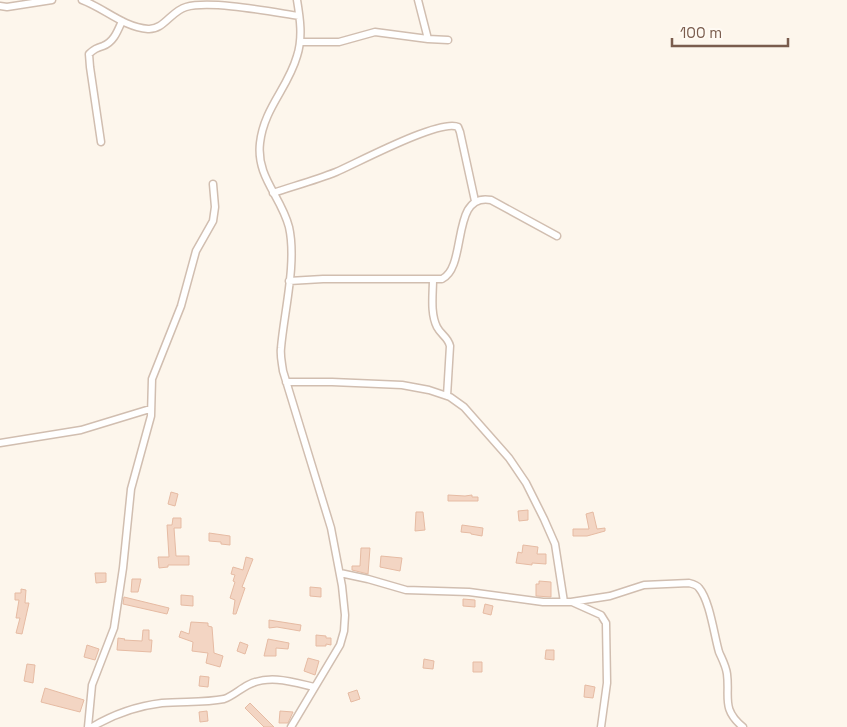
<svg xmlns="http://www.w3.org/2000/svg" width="847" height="727" viewBox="0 0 847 727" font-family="'Space Grotesk',sans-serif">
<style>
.building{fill:#f3d5c3;stroke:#e6bba3}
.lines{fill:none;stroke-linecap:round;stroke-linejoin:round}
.street-casing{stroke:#d1beb0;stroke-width:9}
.street{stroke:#fff;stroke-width:6}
</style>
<rect width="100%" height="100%" fill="#fdf6ec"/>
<path class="building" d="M171,492L178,494L175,506L168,504Z
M448,495L465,496L472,495V497H478V501H448Z
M528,510V520L519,521L518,511Z
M416,512H423L425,530L415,531Z
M593,512L597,529L605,528V531L587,536H573V529H589L586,514Z
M173,518H181V528H174L176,556H189V565H168V567L159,568L158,557H169L167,525H172Z
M462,525L483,528L482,536L471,534V533L461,532Z
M209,533L230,536V545L221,544V542L209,541Z
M523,545L538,547L537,554H546V564L532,563V565L516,563L518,552L522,553Z
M361,548H370L368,574L352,570V566H360Z
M381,556L402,558L400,571L380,567Z
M246,557L253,559L242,587L245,588L236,614H233L235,600L230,598L235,582L233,581L235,575L231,574L233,567L243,570Z
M95,573H106V582L96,583Z
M132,579H141L138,592H131Z
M539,581L551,582V597L536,596V584H539Z
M310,587L321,588V597L310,596Z
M21,589L26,590L25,603H29L22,634L16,633L20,618H16L19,600H15V593H21Z
M181,595L193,596V606L181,605Z
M124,597L169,608L167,614L123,604Z
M463,599L475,600V607L463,606Z
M485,604L493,606L491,615L483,613Z
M269,620L301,625L300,631L277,627L269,628Z
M191,622L208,623V626L212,627L214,653L223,656L220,667L206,663L208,653L192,651L193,642L179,637L181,631L189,634Z
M143,630H149V640H152L151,652L117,650L118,638L125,639L124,640L142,641Z
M316,635L326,636V638H331V645L326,644V646H316Z
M268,639L289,643L288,649L276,648V656H264Z
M240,642L248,645L245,654L237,651Z
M87,645L99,649L95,660L84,657Z
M546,650H554V660L545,659Z
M308,658L319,661L315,675L304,671Z
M424,659L434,661L433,669L423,668Z
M473,662H482V672H473Z
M27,664L35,665L33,683L24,681Z
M200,676L209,677L208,687L199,686Z
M585,685L595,687L593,698L584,697Z
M45,688L84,700L80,712L41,702Z
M357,690L360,699L351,702L348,693Z
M250,703L274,727H264L245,708Z
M207,711L208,721L200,722L199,712Z
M280,711L293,712L288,723H279Z"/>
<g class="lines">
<g class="street-casing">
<path id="street" d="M82,0C104,8 123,27 148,29C164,30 171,11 186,7C211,0 272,12 299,16
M418,0L428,39
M0,6L7,7L52,0
M300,42H339L375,32L428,39L448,40
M101,142L90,67L89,54C94,49 97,48 103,46C114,42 118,30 122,21
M273,193C294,186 316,180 336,172C357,163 441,118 458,127L460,132L475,201
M433,279C433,294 430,313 437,327C441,335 448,337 450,346L447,396
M289,281L323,279H442C468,267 450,192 491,200L557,236
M286,382H332L402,385L429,390L450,397L464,407L509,458L526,483L544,519L555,544L564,602
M0,443L81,430L150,409
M340,573L368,579L406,590L469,592L543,602H571L610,596L644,585L689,583C693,584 697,585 699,588C710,601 714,635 719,652C722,659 726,666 727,674C730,697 721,709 743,727
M572,602L601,615L606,623L607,683L601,727
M88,727L92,685L114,628L123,568L131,489L151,416L152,379L181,306L196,251L213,221L215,207L213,184
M92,727C114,714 137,706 162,703C182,701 204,703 224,699C233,696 240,689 248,685C269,674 293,682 314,687
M291,727L340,645L344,631L345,615L342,586L331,528L283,371C282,363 280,356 281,348C284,312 297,263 289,227C281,196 256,177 260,143C264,108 288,88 297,56C303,38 300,18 297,0"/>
</g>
<use href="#street" class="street"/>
</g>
<path d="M672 38v8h116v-8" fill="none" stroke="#7a5c4d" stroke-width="2.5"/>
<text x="680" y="38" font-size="15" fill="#7a5c4d" stroke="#fffaf3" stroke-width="4" paint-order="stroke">100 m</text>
</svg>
